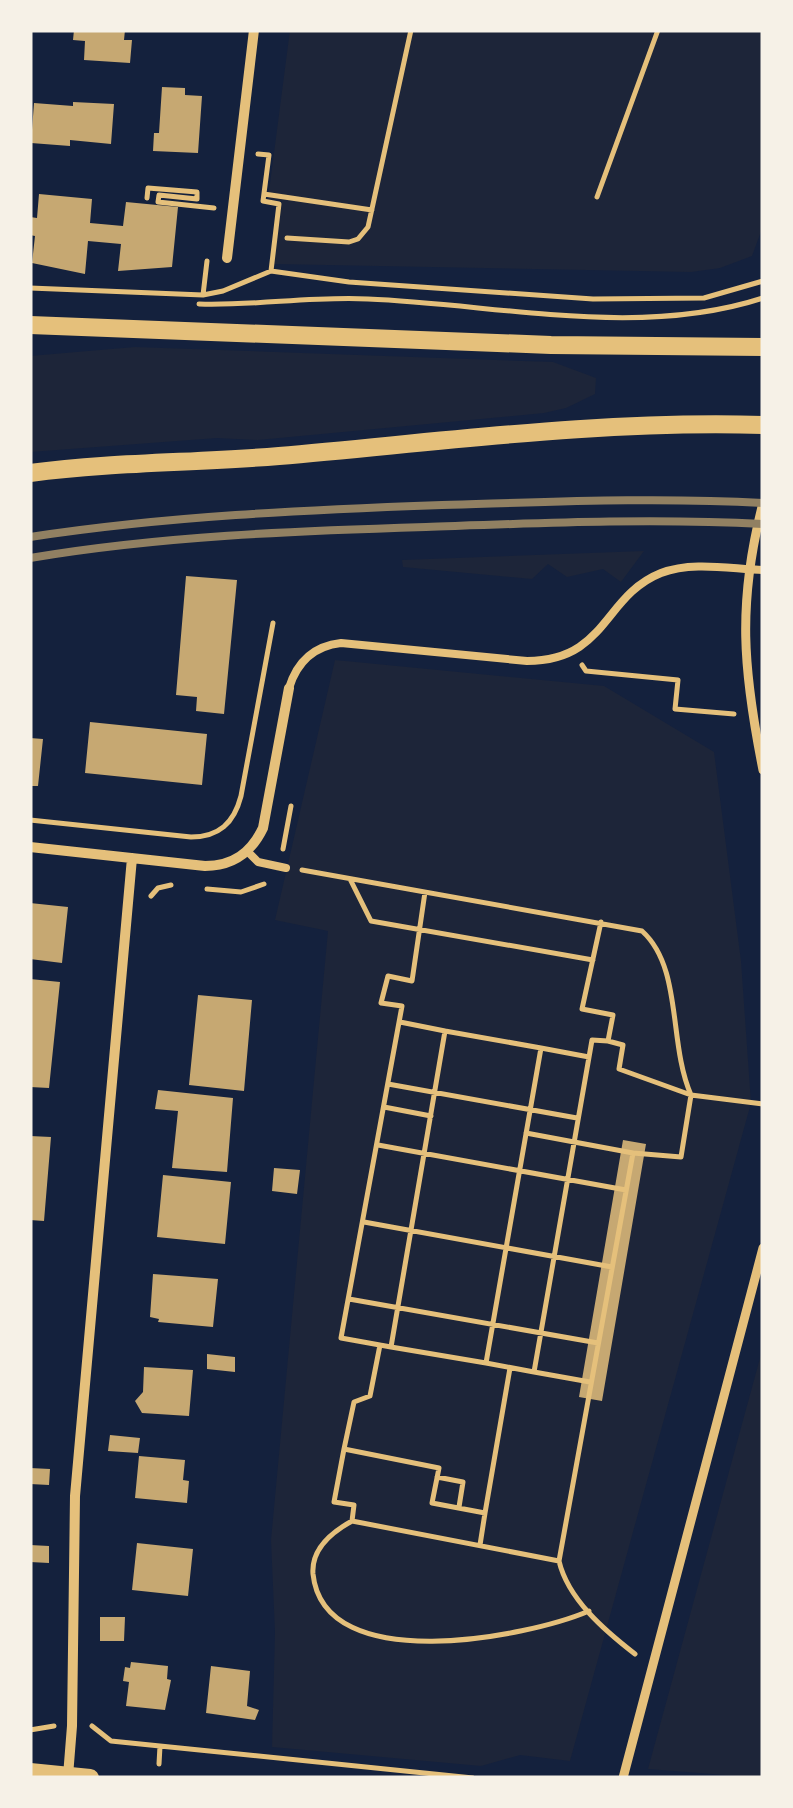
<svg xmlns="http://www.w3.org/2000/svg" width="793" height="1808" viewBox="0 0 793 1808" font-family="Montserrat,sans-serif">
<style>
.green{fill:#1d2539}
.building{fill:#c6a872}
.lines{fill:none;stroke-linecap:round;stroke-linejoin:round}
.path{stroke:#e5c07b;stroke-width:5}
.service{stroke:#e5c07b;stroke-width:8}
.pedestrian{stroke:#e5c07b;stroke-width:9}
.minor{stroke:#e5c07b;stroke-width:10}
.tertiary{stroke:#e5c07b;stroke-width:18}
.rail{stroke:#918062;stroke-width:8}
</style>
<rect width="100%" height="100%" fill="#14213d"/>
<path class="green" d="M290,30H763V226L752,256L720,268L691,272L274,264L282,201L268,199Z
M135,347L553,362L596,378L595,394L566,408L544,413L258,440L217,438L30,452V356Z
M644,551L621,582L603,569L567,577L548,564L532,579L403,567L402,560Z
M335,660L604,686L714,752L741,961L751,1103L570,1761L520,1755L481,1766L272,1747L275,1632L271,1540L328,931L275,920Z
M763,1347V1778L648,1769Z"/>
<path class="building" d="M74,30H125L124,40H132L130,63L84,60L85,41L73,40Z
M162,87L185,88V95L202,96L198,153L153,151L154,133H159Z
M73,102L114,104L111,144L70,140V146L31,143L34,103L73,106Z
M39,194L92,199L90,223L123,226L126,202L178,207L172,267L118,271L121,244L88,241L85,274L32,263L35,236L30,235V217L37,218Z
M186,576L237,580L224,714L196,711L197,697L176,695Z
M90,722L207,734L202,785L85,773Z
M30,738L43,739L38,786H30Z
M30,903L68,907L62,963L30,959Z
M30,979L60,982L49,1088L30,1087Z
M198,995L252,1000L244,1091L189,1085Z
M158,1090L233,1098L227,1172L172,1168L178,1111L155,1109Z
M30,1136L51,1137L44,1221L30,1220Z
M623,1140L646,1144L602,1401L579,1397Z
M274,1168L300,1170L297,1194L272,1191Z
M163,1175L231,1182L225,1244L157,1237Z
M153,1274L218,1279L213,1327L158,1322L159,1319L150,1317Z
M207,1354L235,1357V1372L207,1369Z
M144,1367L193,1370L189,1416L142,1413L135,1401L143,1392Z
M110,1435L140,1438L138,1453L108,1451Z
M139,1456L185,1460L183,1480L189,1481L187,1503L135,1498Z
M30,1468L50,1469L49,1485L30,1484Z
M137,1543L193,1549L188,1596L132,1590Z
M30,1545L49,1546V1563L30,1562Z
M100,1617H125L124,1641H100Z
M131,1662L168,1666L167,1679L171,1680L165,1710L126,1706L129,1682L123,1681L125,1667L130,1668Z
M211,1666L250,1671L247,1706L259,1710L255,1720L206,1713Z"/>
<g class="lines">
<path class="path" d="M258,154L269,155L263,201L279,204L271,271
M264,194L372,210
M597,197L658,30
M147,198L148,188L197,192V199L159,195L158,202L214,208
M287,238L349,242L358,239L368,227L411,30
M30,288L203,295L223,291L271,271L349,282L593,299L704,298L763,281
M203,295L207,261
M199,304C256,306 311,296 368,299C497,304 637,339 763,298
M582,665L586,671L678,680L675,709L734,714
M30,820L191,837C219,837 234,823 241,796L273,623
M283,849L291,806
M302,870L642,931C683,968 668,1043 691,1095L619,1069L623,1045L608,1041
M350,879L371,921L593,960
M207,889L241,892L264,884
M425,892L412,981L388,976L381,1003L402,1006L341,1338L391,1347L445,1031L541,1048L486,1363L534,1372L592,1040L608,1041L613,1015L582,1009L601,922
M151,896L158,888L171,885
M400,1022L445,1031
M541,1048L589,1057
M388,1084L577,1118
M384,1107L431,1116
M526,1133L633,1153
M378,1145L626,1190
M364,1222L612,1267
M349,1299L598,1343
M380,1345L370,1396L354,1402L344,1449L439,1468L432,1503L485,1513L510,1368
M391,1347L486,1363
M534,1372L590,1382
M344,1449L334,1502L354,1505L352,1521C332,1532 311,1549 313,1574C324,1678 528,1637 589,1611
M437,1477L463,1482L459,1507
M352,1521L559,1561
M480,1545L485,1513
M635,1654C604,1630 568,1599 559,1561L633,1153L681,1157L691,1095L763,1104
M92,1726L111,1741L160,1746L159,1764
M30,1730L54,1726
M160,1746L473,1778"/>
<path class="service" d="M289,688C297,662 314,646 341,643L527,661C607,661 603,596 661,573C693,561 730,569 763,570
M247,851L258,862L286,868"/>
<path class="pedestrian" d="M763,503C737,603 743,670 763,770
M623,1778L763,1248"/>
<path class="minor" d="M227,258L254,30
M30,847L205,866C233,866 251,853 263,828L289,688
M68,1776L72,1726L75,1496L132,858"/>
<path class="tertiary" d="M30,325L551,345L763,347
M30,473C113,462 196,463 279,456C441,442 601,420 763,425
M30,1772L90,1778"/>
<path class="rail" d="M30,537C167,516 304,510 442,505C549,502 656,497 763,503
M30,558C161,536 294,531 426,527C539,523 651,518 763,524"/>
</g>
<rect width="793" height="1808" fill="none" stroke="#f6f1e7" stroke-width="65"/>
</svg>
